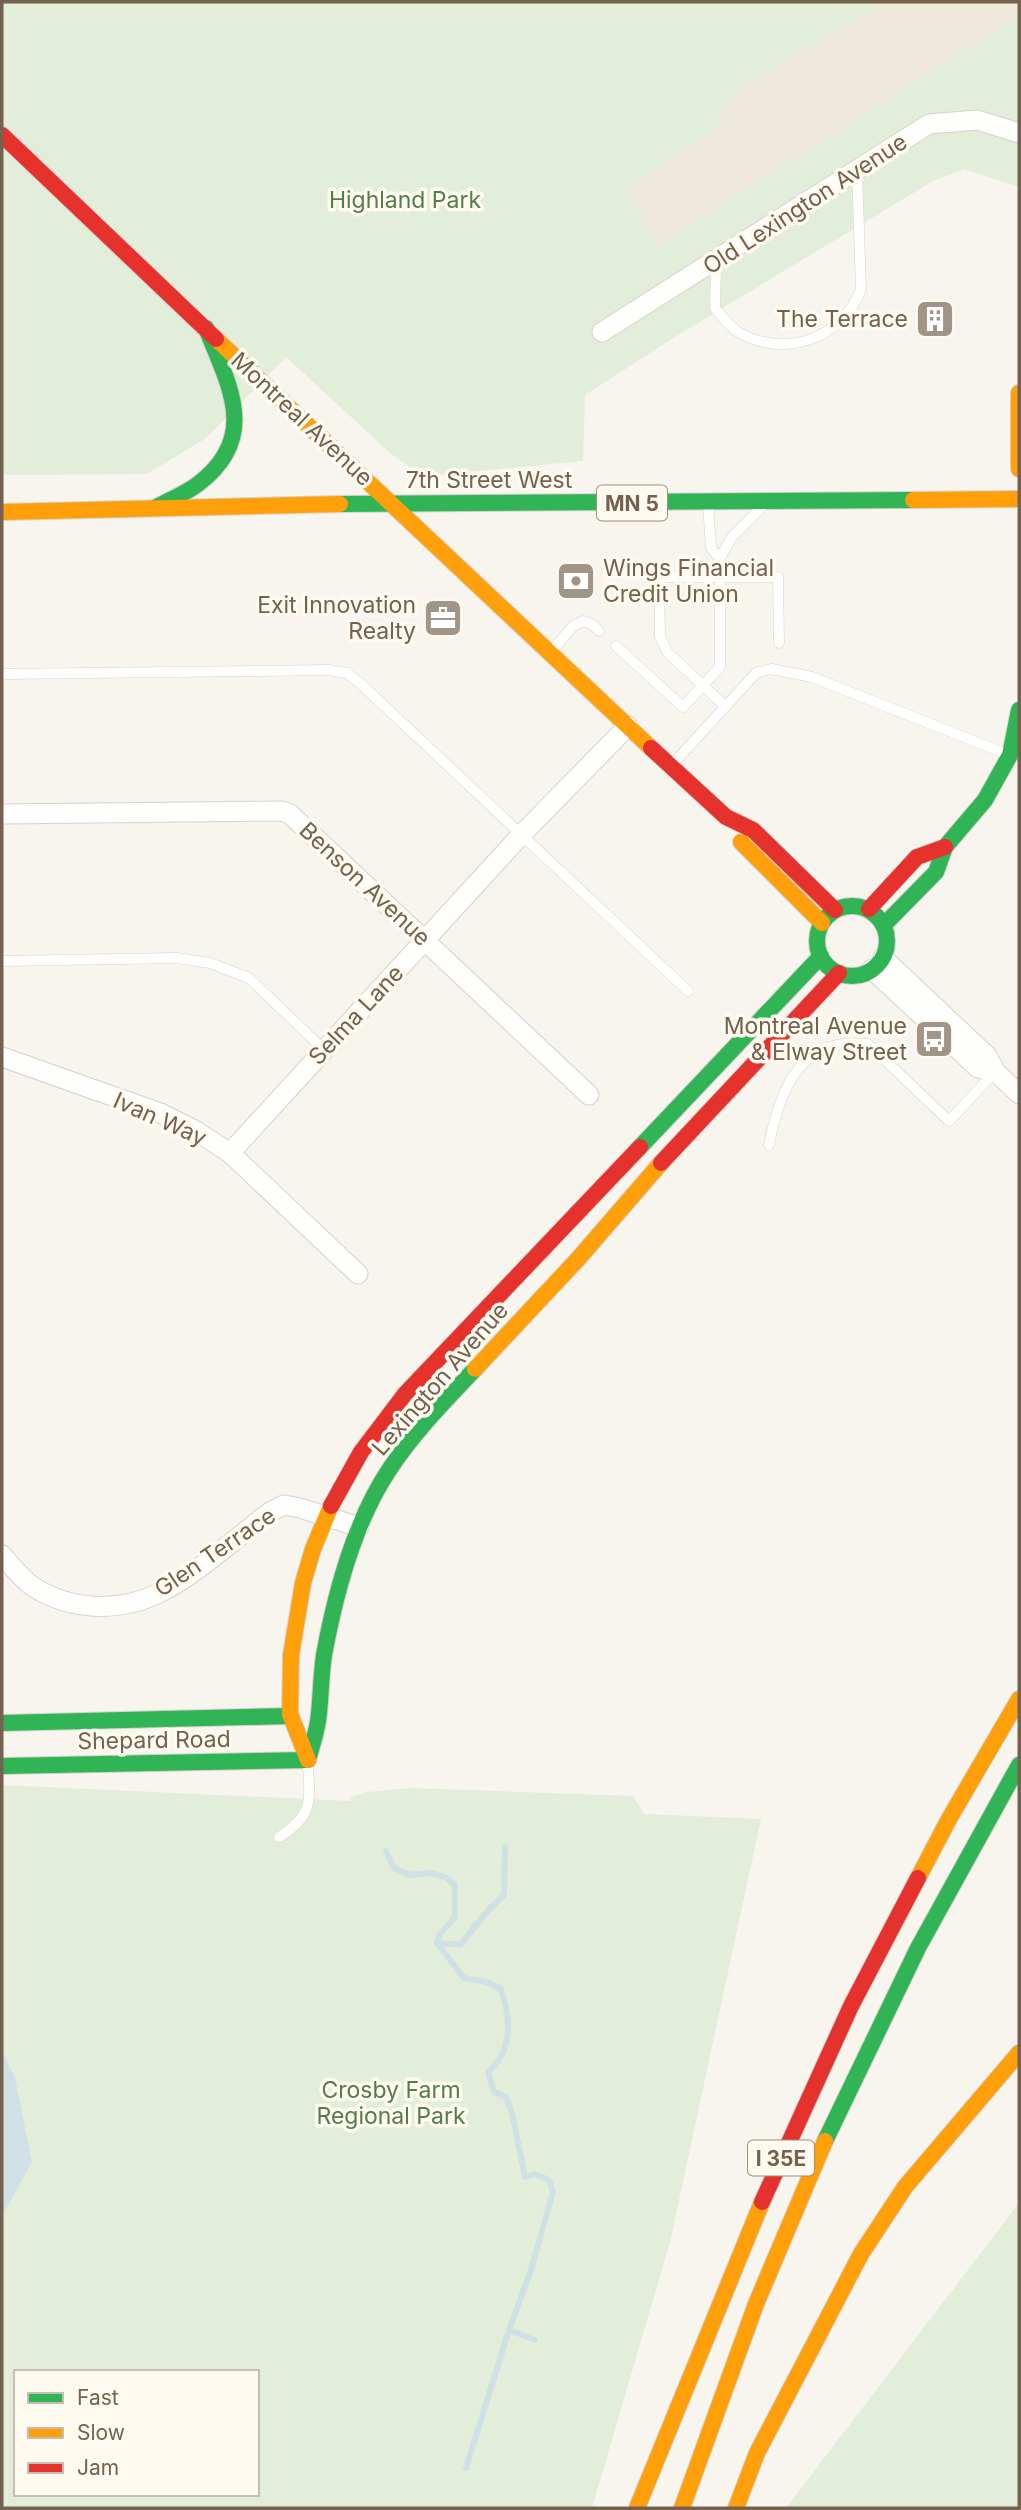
<svg xmlns="http://www.w3.org/2000/svg" width="1021" height="2510" viewBox="0 0 1021 2510" font-family="Inter,sans-serif">
<style>
.residential{fill:#efe9dc}
.green{fill:#e2eeda;fill-rule:evenodd}
.water{fill:#d0e1e6}
.lines{fill:none;stroke-linecap:round;stroke-linejoin:round}
.stream{stroke:#d0e1e6;stroke-width:6}
.lane-casing{stroke:#d6d2cc;stroke-width:11}
.street-casing{stroke:#d6d2cc;stroke-width:21}
.fast-casing{stroke:#d7d2cc;stroke-width:18}
.slow-casing{stroke:#d7d2cc;stroke-width:18}
.jam-casing{stroke:#d7d2cc;stroke-width:18}
.lane{stroke:#fefefc;stroke-width:10}
.street{stroke:#fefefc;stroke-width:19}
.fast{stroke:#30b455;stroke-width:16}
.slow{stroke:#ff9f0a;stroke-width:16}
.jam{stroke:#e5322d;stroke-width:16}
.labels{text-anchor:middle;dominant-baseline:central;stroke-width:7;stroke-linejoin:round;paint-order:stroke}
.shield{fill:#fefaf0;stroke:#9d8f7f;stroke-width:2}
.shield-label{font-size:21px;font-weight:bold;fill:#74614f}
.park-label{font-size:23px;fill:#537e4b;stroke:#fefaf0}
.street-label{font-size:23px;fill:#74614f;stroke:#fefaf0}
.poi-label{font-size:23px;fill:#74614f;stroke:#fefaf0;text-anchor:end}
</style>
<rect width="100%" height="100%" fill="#f7f5ee"/>
<path class="residential" d="M884,2H1019V16L658,246L625,189L714,131L739,88Z"/>
<path class="green" d="M2,2H884L739,88L714,131L626,189L658,246L1019,16V187L964,169L933,181L673,338L585,395L583,461L437,475L411,468L390,453L286,357L206,438L147,474L2,475Z
M2,1785L350,1801L351,1797L368,1792L411,1788L633,1796L644,1814L761,1819L670,2242L592,2508H2ZM16,2372H257V2494H16Z
M1019,2203V2508H786Z"/>
<path class="water" d="M2,2052L15,2077L32,2162L2,2216Z"/>
<g class="lines">
<path class="stream" d="M386,1851L394,1868L410,1875L429,1873L445,1877L455,1885V1917L440,1934L437,1943L464,1978L487,1982L501,1989C511,2018 513,2051 488,2072L494,2092L506,2097L512,2113L525,2177L535,2174L549,2180L553,2192L531,2270L509,2330L466,2468
M437,1943L460,1945L490,1908L504,1895L505,1847
M509,2330L535,2340"/>
<g class="lane-casing">
<path id="lane" d="M716,261L715,308C722,316 729,326 738,332C784,359 843,339 861,289L857,171
M708,503L711,548L720,558
M616,646L683,707L720,667V558L732,537L762,507
M551,652L573,626L583,621L592,624L599,631
M2,674L329,670L347,673L362,685L688,991
M725,706L668,653L660,637L659,577H778L779,643
M671,766L756,673L771,669L812,677L1009,755
M2,961L177,958L210,963L249,978L324,1050
M769,1145C780,1089 800,1036 868,1044L949,1121L995,1072
M279,1837C311,1817 311,1803 308,1767"/>
</g>
<g class="street-casing">
<path id="street" d="M602,332L929,124L977,120L1019,133
M2,814L282,811L290,814L589,1095
M883,958L987,1056L996,1072L1019,1094
M872,969L978,1068L996,1072
M2,1057L160,1113L196,1131L230,1153L358,1274
M230,1153L522,834L628,726
M2,1555C11,1565 21,1578 32,1586C70,1611 120,1613 161,1592C197,1574 236,1538 270,1512L284,1505L300,1508L359,1527"/>
</g>
<g class="fast-casing">
<path id="fast" d="M340,504L913,500
M155,508C169,500 185,494 198,484C260,437 229,386 206,328
M817 941a35 35 0 1 1 70 0a35 35 0 1 1-70 0Z
M884,925L936,872L945,847L985,800L1010,755L1019,710
M640,1147L821,956
M2,1723L290,1716
M308,1760C312,1745 318,1729 319,1713C321,1694 321,1675 324,1655C335,1595 355,1521 389,1470C413,1433 445,1401 475,1369
M2,1766L308,1760
M825,2141L918,1948L1019,1765"/>
</g>
<g class="slow-casing">
<path id="slow" d="M216,339L651,748
M1019,393V469
M913,500L1019,499
M2,512L340,504
M741,842L822,923
M475,1369L578,1259L661,1163
M308,1760L290,1714L291,1655L303,1583L313,1549L331,1506
M918,1878L949,1819L1019,1699
M637,2508L762,2202
M682,2508L756,2304L825,2141
M736,2508L757,2453L861,2254L905,2187L1019,2053"/>
</g>
<g class="jam-casing">
<path id="jam" d="M2,135L216,339
M651,748L726,817L753,830L835,910
M869,909L917,857L945,847
M661,1163L839,973
M331,1506L361,1452L405,1394L640,1147
M762,2202L851,2006L918,1878"/>
</g>
<use href="#lane" class="lane"/>
<use href="#street" class="street"/>
<use href="#fast" class="fast"/>
<use href="#slow" class="slow"/>
<use href="#jam" class="jam"/>
</g>
<defs>
<g id="building-square" transform="scale(2.0125)"><rect x="-9" y="-9" width="18" height="18" rx="4" fill="#a29587" stroke="#fefaf0"/><path d="M-4-6H4V6H1V3H-1V6H-4ZM-2.5-4.3h1.7v1.8h-1.7ZM.8-4.3h1.7v1.8H.8ZM-2.5-1h1.7V.8h-1.7ZM.8-1h1.7V.8H.8Z" fill="#fff"/></g>
<g id="bank-square" transform="scale(2.0125)"><rect x="-9" y="-9" width="18" height="18" rx="4" fill="#a29587" stroke="#fefaf0"/><path d="M-6-4H6V4H-6ZM0-2.3a2.3 2.3 0 1 0 0 4.6a2.3 2.3 0 1 0 0-4.6Z" fill="#fff"/></g>
<g id="office-square" transform="scale(2.0125)"><rect x="-9" y="-9" width="18" height="18" rx="4" fill="#a29587" stroke="#fefaf0"/><path d="M-6-3h4V-5.5h4V-3h4V5H-6ZM-1-4.5V-3h2v-1.5ZM-6 0V1H6V0Z" fill="#fff"/></g>
<g id="bus-square" transform="scale(2.0125)"><rect x="-9" y="-9" width="18" height="18" rx="4" fill="#a29587" stroke="#fefaf0"/><path d="M-5-6H5V4H4V6H2V4H-2V6H-4V4H-5ZM-3.5-4V0h7V-4ZM-3.5 1.2v1.5H-2V1.2ZM2 1.2v1.5H3.5V1.2Z" fill="#fff"/></g>
</defs>
<g fill-rule="evenodd">
<use href="#building-square" x="935" y="319"/>
<use href="#bank-square" x="576" y="581"/>
<use href="#office-square" x="443" y="618"/>
<use href="#bus-square" x="934" y="1039"/>
</g>
<g class="labels">
<g class="shield">
<rect x="597" y="485.5" width="70" height="35" rx="5"/>
<rect x="748" y="2140.5" width="66" height="35" rx="5"/>
</g>
<g class="shield-label">
<text x="632" y="503">MN 5</text>
<text x="781" y="2158">I 35E</text>
</g>
<g class="park-label">
<text x="405" y="200">Highland Park</text>
<text x="391" y="2090">Crosby Farm<tspan x="391" dy="26">Regional Park</tspan></text>
</g>
<g class="street-label">
<text transform="translate(805 204) rotate(-33)">Old Lexington Avenue</text>
<text transform="translate(302 419) rotate(43)">Montreal Avenue</text>
<text x="489" y="480">7th Street West</text>
<text transform="translate(365 884) rotate(43)">Benson Avenue</text>
<text transform="translate(356 1015) rotate(-47)">Selma Lane</text>
<text transform="translate(160 1119) rotate(24)">Ivan Way</text>
<text transform="translate(440 1379) rotate(-49)">Lexington Avenue</text>
<text transform="translate(215 1552) rotate(-34)">Glen Terrace</text>
<text transform="translate(154 1740) rotate(-1)">Shepard Road</text>
</g>
<g class="poi-label">
<text x="908" y="319">The Terrace</text>
<text x="603" y="568" text-anchor="start">Wings Financial<tspan x="603" dy="26">Credit Union</tspan></text>
<text x="416" y="605">Exit Innovation<tspan x="416" dy="26">Realty</tspan></text>
<text x="907" y="1026">Montreal Avenue<tspan x="907" dy="26">&amp; Elway Street</tspan></text>
</g>
</g>
<rect width="1021" height="2510" fill="none" stroke="#74614f" stroke-width="7"/>
<rect x="14" y="2370" width="245" height="126" fill="#fefaf0" stroke="#c7bdb0" stroke-width="2"/>
<rect x="28" y="2393" width="35" height="10" fill="#30b455" stroke="#c7bdb0" stroke-width="2"/>
<text x="77" y="2405" font-size="21" fill="#74614f">Fast</text>
<rect x="28" y="2428" width="35" height="10" fill="#ff9f0a" stroke="#c7bdb0" stroke-width="2"/>
<text x="77" y="2440" font-size="21" fill="#74614f">Slow</text>
<rect x="28" y="2463" width="35" height="10" fill="#e5322d" stroke="#c7bdb0" stroke-width="2"/>
<text x="77" y="2475" font-size="21" fill="#74614f">Jam</text>
</svg>
